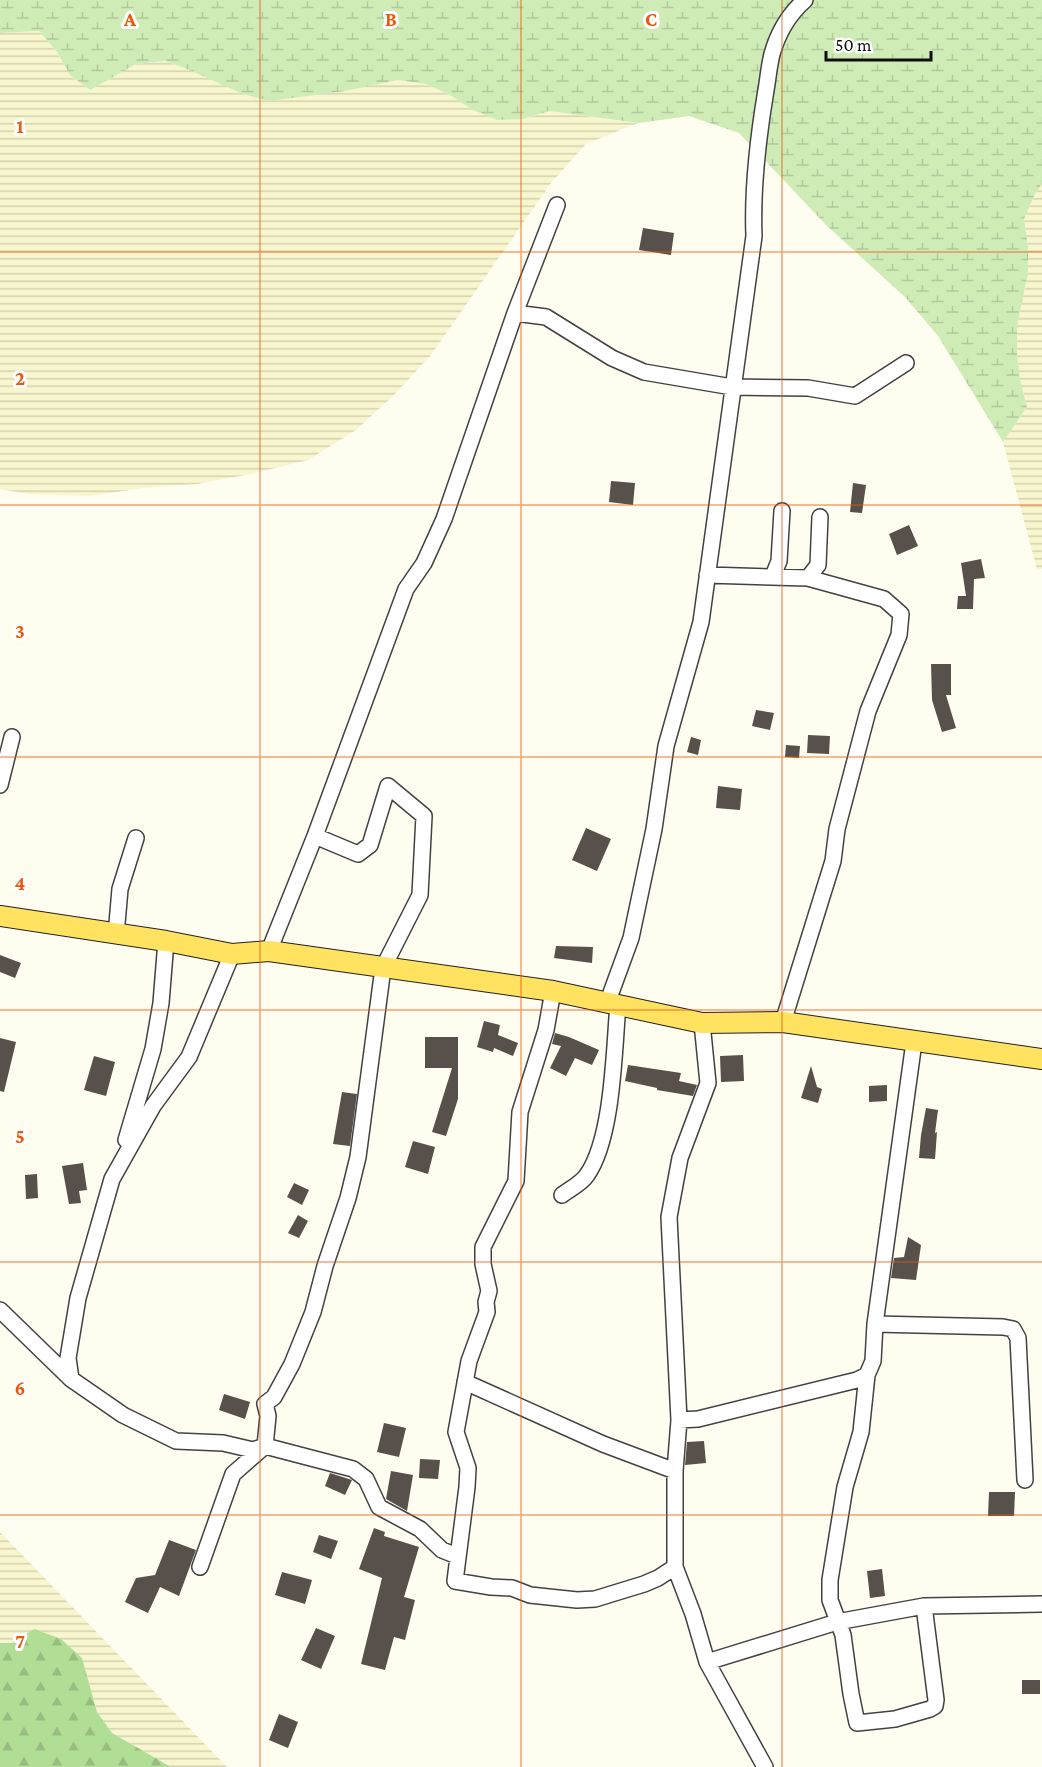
<svg xmlns="http://www.w3.org/2000/svg" width="1042" height="1767" viewBox="0 0 1042 1767" font-family="'Crimson Pro',serif">
<style>
.farmland{fill:url(#farmland-rules)}
.forest{fill:url(#forest-firs)}
.wetland{fill:url(#wetland-marsh)}
.building{fill:#58504a}
.lines{fill:none;stroke-linecap:round;stroke-linejoin:round}
.minor-casing{stroke:#424242;stroke-width:18}
.major-casing{stroke:#202020;stroke-width:22}
.minor{stroke:#fff;stroke-width:15}
.major{stroke:#ffe360;stroke-width:20}
.grid{fill:none;stroke:#e8590c;stroke-width:1.5;stroke-opacity:0.55}
.grid-label{font-size:20px;text-anchor:middle;font-weight:bold;fill:#e8590c;stroke:#fff;stroke-width:6;stroke-linejoin:round;paint-order:stroke}
</style>
<defs>
<pattern id="farmland-rules" width="6" height="5" patternUnits="userSpaceOnUse" patternTransform="scale(1.5)"><rect width="6" height="5" fill="#f7f6ce"/><path d="M0 2.5h6" fill="none" stroke="#d3d2b0"/></pattern>
<pattern id="forest-firs" width="22" height="20" patternUnits="userSpaceOnUse" patternTransform="scale(1.5)"><rect width="22" height="20" fill="#b1de95"/><path d="M5 1l3.5 6h-7zM16 11l3.5 6h-7z" fill="#97bd7f"/></pattern>
<pattern id="wetland-marsh" width="20" height="14" patternUnits="userSpaceOnUse" patternTransform="scale(1.5)"><rect width="20" height="14" fill="#cfecb7"/><path d="M1 5h8M5 5V1M11 12h8M15 12V8" fill="none" stroke="#b1c99c"/></pattern>
</defs>
<rect width="100%" height="100%" fill="#fffdf0"/>
<path class="farmland" d="M39,31L57,52L70,75L90,90L136,64L165,61L192,71L372,85L398,80L426,84L450,95L471,109L523,119L549,111L638,123L586,144L551,183L431,355L395,394L356,430L308,460L251,474L197,484L142,488L91,496L29,494L0,489V33Z
M1042,184V569H1037L1003,442L1027,407L1020,379L1017,354V327L1028,272V246L1024,219L1035,194Z
M0,1532L227,1767H171L112,1733L97,1712L82,1658L34,1629L12,1643H0Z"/>
<path class="forest" d="M34,1629L61,1639L82,1658L97,1712L112,1733L171,1767H0V1643H12Z"/>
<path class="wetland" d="M0,0H1042V184L1035,194L1024,219L1028,246V272L1017,327V354L1020,379L1027,407L1003,442L938,336L905,297L826,225L739,133L689,116L639,123L549,111L523,119L497,120L471,109L450,95L426,84L398,80L345,91L269,101L243,94L192,71L165,61L136,64L90,90L70,75L57,52L39,31L0,33Z"/>
<path class="building" d="M643,228L674,233L671,255L639,250Z
M611,481L635,483L633,505L609,502Z
M853,483L866,485L862,513L850,512Z
M909,525L918,546L897,555L889,534Z
M981,559L985,578L974,579L973,609H957L958,596H966L961,563Z
M931,664H951V695H946L956,728L942,732L932,700Z
M756,710L774,713L770,730L752,726Z
M808,735L830,736L829,754L807,753Z
M691,737L701,740L698,755L687,752Z
M786,745L800,746L799,758L785,757Z
M718,786L742,789L740,810L716,808Z
M586,828L611,839L597,871L572,860Z
M556,946L593,947L592,963L554,958Z
M0,955L21,963L15,978L0,972Z
M484,1021L500,1025L498,1035L518,1043L513,1056L494,1048L493,1052L477,1047Z
M555,1033L569,1037L599,1050L592,1065L575,1058L566,1076L550,1068L561,1046L552,1044Z
M425,1037H458V1099L446,1136L432,1132L452,1068H425Z
M0,1038L16,1042L4,1092L0,1091Z
M743,1055L744,1081L721,1082L720,1056Z
M94,1056L115,1062L106,1096L84,1090Z
M628,1065L681,1073L679,1081L697,1085L693,1096L657,1090V1088L625,1081Z
M811,1066L817,1087L822,1089L818,1103L801,1098Z
M887,1085V1101L869,1102V1086Z
M342,1092L357,1094L350,1146L333,1144Z
M926,1108L938,1110L935,1133L937,1132L935,1159L919,1158L921,1135Z
M413,1141L435,1147L428,1174L405,1167Z
M83,1163L87,1190L79,1191L81,1203L69,1204L62,1166Z
M37,1174L38,1198L26,1199L25,1175Z
M294,1183L309,1190L302,1205L287,1197Z
M298,1215L308,1221L299,1238L288,1233Z
M908,1237L921,1245L916,1280L891,1278L894,1258L904,1257Z
M224,1394L250,1402L245,1419L219,1410Z
M384,1423L406,1428L399,1457L377,1452Z
M704,1441L706,1463L685,1465L687,1442Z
M420,1459L440,1460L438,1479L419,1478Z
M391,1471L413,1475L407,1511L386,1499Z
M330,1473L352,1480L345,1495L325,1486Z
M989,1492H1015L1014,1516H988Z
M374,1528L385,1532L384,1536L419,1547L404,1597L415,1600L405,1640L394,1637L385,1670L361,1664L382,1578L359,1569Z
M319,1535L338,1541L331,1559L313,1552Z
M169,1540L196,1550L179,1596L160,1587L148,1613L125,1602L136,1578L155,1575Z
M882,1569L885,1596L870,1598L867,1571Z
M282,1572L312,1580L305,1604L275,1595Z
M316,1628L335,1636L321,1669L301,1660Z
M1022,1680H1040V1694H1022Z
M279,1714L298,1722L288,1748L269,1740Z"/>
<g class="lines">
<g class="minor-casing">
<path id="minor" d="M515,313L546,317L612,358L644,372L732,387L808,388L855,396L906,363
M707,575L808,578L884,599L901,614L899,635L868,711L837,829L833,861L783,1022
M773,576L779,561L782,511
M808,578L818,565L820,517
M0,785L12,737
M116,935L120,889L136,838
M269,951L315,836L406,589L424,563L444,519L515,313L557,205
M553,991L546,1030L520,1112L516,1181L483,1247V1264L489,1291L486,1302L487,1312L469,1361L456,1432L468,1468L467,1487L455,1581L491,1587L512,1588L530,1595L577,1600L595,1599L644,1584L658,1578L675,1567L693,1614L707,1662L765,1767
M608,1001L631,938L654,829L666,746L701,622L754,236C752,188 758,138 766,90C768,79 769,66 772,54C778,33 789,14 805,0
M126,1140L153,1049L161,1003L166,941
M562,1195C570,1189 582,1183 587,1175C613,1138 614,1050 618,1004
M0,1310L71,1379L123,1415L176,1441L223,1443L253,1450L265,1446L353,1469L366,1479L379,1507L420,1529L442,1550L457,1556
M875,1324L1003,1327L1013,1329L1018,1338L1025,1480
M867,1375L861,1432L845,1487L830,1580V1600L843,1635L851,1694L857,1723L895,1719L930,1709L935,1706L936,1700L924,1606
M71,1379L68,1358L78,1298L112,1179L153,1106L189,1057L232,954
M465,1382L603,1444L675,1471
M679,1420L698,1419L857,1380L867,1375L873,1361L875,1324L914,1042
M200,1567L233,1474L265,1446L268,1416L265,1404L274,1397L292,1364L313,1312L325,1266L348,1198L358,1157L383,968L420,895L424,816L388,786L370,845L358,854L315,836
M675,1567V1471L679,1420L669,1217L680,1158L708,1083L702,1023
M707,1662L837,1622L924,1606L1042,1604"/>
</g>
<g class="major-casing">
<path id="major" d="M0,916L166,941L232,954L269,951L553,991L702,1023L783,1022L1042,1059"/>
</g>
<use href="#minor" class="minor"/>
<use href="#major" class="major"/>
</g>
<path class="grid" d="M260,0V1767M521,0V1767M782,0V1767M0,252H1042M0,505H1042M0,757H1042M0,1010H1042M0,1262H1042M0,1515H1042"/>
<g class="grid-label">
<text x="130" y="26">A</text>
<text x="391" y="26">B</text>
<text x="651" y="26">C</text>
<text x="20" y="133">1</text>
<text x="20" y="385">2</text>
<text x="20" y="638">3</text>
<text x="20" y="890">4</text>
<text x="20" y="1143">5</text>
<text x="20" y="1395">6</text>
<text x="20" y="1648">7</text>
</g>
<path d="M826 51v9h105v-9" fill="none" stroke="#0f0f0f" stroke-width="3"/>
<text x="835" y="51" font-size="18" fill="#0f0f0f" stroke="#ffffff" stroke-width="4.5" paint-order="stroke">50 m</text>
</svg>
